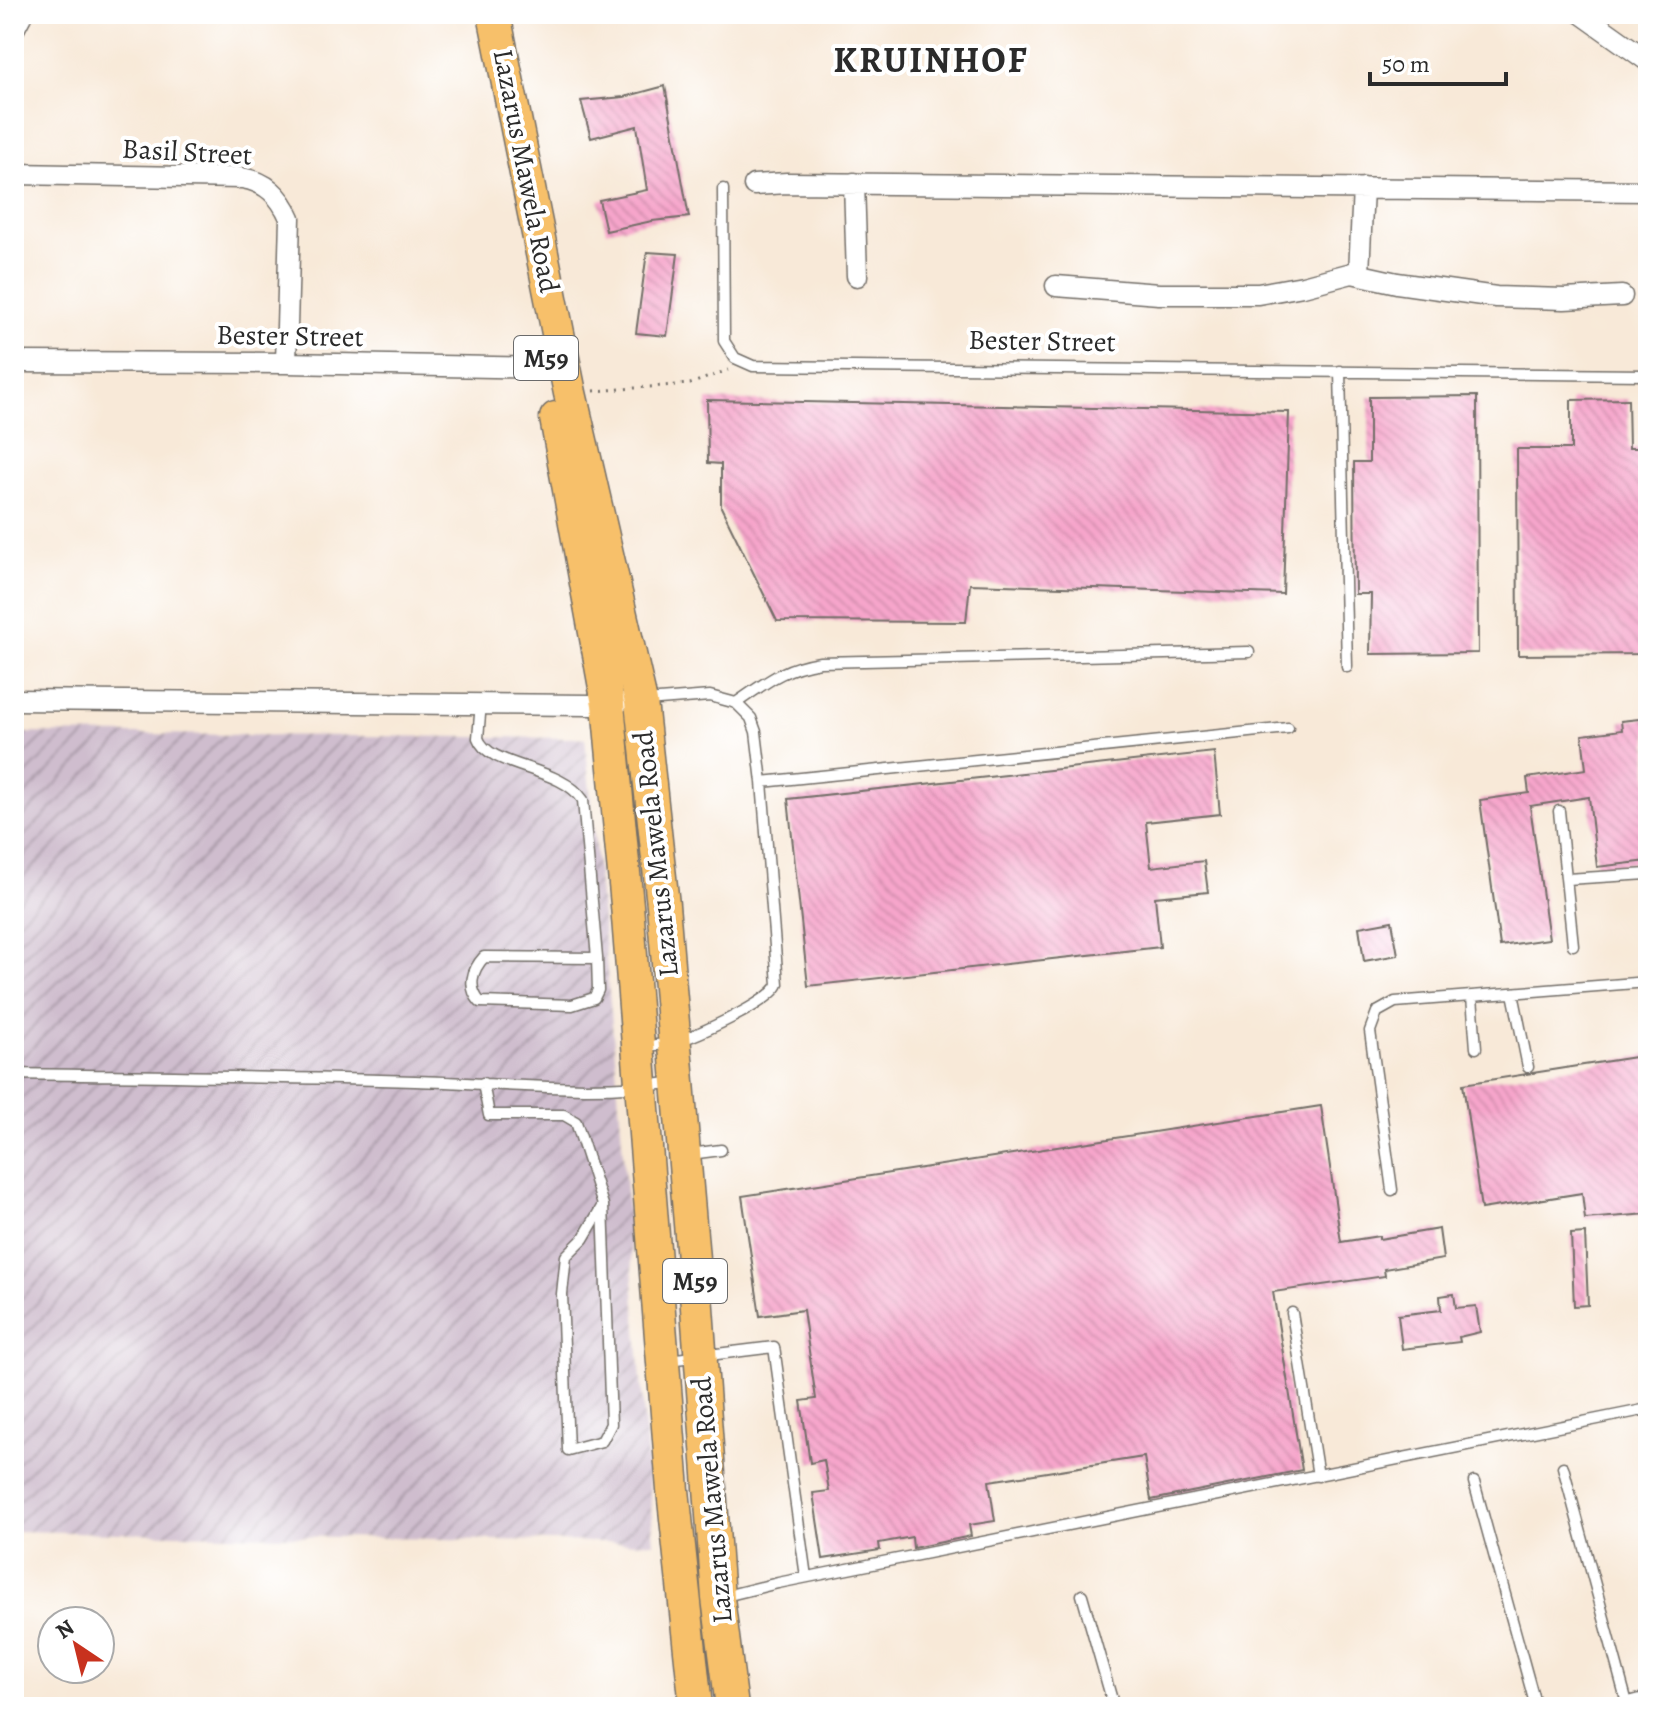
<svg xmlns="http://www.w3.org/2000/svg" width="1662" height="1721" viewBox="0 0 1662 1721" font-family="Alegreya,serif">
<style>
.industrial{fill:url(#industrial-furrows)}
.building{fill:url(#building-back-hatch)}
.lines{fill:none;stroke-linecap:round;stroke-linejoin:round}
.service-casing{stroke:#736e68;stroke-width:13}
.minor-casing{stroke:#736e68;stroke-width:23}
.primary-casing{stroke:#736e68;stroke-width:35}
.path{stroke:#736e68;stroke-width:3;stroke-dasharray:2 6;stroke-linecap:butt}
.service{stroke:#fff;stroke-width:10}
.minor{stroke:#fff;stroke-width:20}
.primary{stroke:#f7c06b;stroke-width:32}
.labels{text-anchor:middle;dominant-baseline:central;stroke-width:8;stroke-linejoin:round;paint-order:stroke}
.shield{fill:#fff;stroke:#6b6b6b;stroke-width:2}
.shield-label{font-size:26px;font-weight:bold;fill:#2b2b2b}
.street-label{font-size:28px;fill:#2b2b2b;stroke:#fff}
.district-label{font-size:36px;font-weight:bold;letter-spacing:2px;fill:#2b2b2b;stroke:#fff}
</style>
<defs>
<pattern id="industrial-furrows" width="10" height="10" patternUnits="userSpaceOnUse" patternTransform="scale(2)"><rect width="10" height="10" fill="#cfbdce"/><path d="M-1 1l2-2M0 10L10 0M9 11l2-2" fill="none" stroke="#a89aa7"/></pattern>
<pattern id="building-back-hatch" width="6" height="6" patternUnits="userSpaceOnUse" patternTransform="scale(2)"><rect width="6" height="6" fill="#f6a5cb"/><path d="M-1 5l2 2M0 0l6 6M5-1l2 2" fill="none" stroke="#d38eae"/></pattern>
</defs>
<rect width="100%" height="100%" fill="#fff"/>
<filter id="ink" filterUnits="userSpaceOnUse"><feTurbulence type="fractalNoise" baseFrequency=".0125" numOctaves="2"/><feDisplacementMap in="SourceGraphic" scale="16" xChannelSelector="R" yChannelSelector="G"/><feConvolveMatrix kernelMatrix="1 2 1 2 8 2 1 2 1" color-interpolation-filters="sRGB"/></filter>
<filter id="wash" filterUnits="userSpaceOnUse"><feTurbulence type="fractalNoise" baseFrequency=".006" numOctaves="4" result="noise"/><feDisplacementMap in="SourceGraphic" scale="32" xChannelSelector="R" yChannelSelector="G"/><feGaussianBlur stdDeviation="1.8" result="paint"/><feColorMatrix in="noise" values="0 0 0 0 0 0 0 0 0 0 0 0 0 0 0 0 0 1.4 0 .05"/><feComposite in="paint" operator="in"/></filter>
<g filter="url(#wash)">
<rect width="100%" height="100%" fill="#f8e9d8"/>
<path class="industrial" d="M14,733L585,738L616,1066L654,1543L14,1531Z"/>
<g id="blocks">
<path class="building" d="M665,86L689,217L652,221L606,231L599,200L647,190L637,126L591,138L581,101L624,97Z
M647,252L678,254L667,336L636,333Z
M1477,396L1478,653L1370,654L1371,594H1355L1354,462H1369V397Z
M1628,399L1629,448H1648V654L1518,655L1517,449H1571V400Z
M707,400L1289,412L1283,594L970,584L966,622L777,621L721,507V464L708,463Z
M1648,718V861L1597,867L1589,797L1530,806L1549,939L1500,946L1480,800L1529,793L1527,778L1586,769L1582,735L1622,730L1621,721Z
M1214,752L1220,814L1146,822L1151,867L1204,861L1208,892L1155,897L1160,947L808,986L788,799Z
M1392,921L1398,955L1364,961L1359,927Z
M1648,1055V1214L1585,1219L1582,1193L1481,1209L1463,1084Z
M1321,1106L1341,1242L1379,1236V1239L1439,1229L1443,1259L1384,1269L1385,1276L1273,1292L1302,1470L1151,1500L1144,1457L989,1481L995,1521L969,1525L971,1536L913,1548L912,1537L879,1543L880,1550L823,1559L813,1493L829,1491L824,1460L810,1463L801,1401L816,1399L803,1310L760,1316L742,1196Z
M1585,1233L1588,1305L1574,1306L1571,1234Z
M1454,1294L1456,1308L1476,1306L1480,1332L1459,1337L1460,1342L1402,1349L1398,1315L1441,1310L1440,1296Z"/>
</g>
</g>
<g filter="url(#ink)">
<use href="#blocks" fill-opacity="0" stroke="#736e68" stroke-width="2"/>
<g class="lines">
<g class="service-casing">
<path id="service" d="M723,189L724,341L735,358L753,366L1648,375
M1340,371L1347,667
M481,703L478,738C488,768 561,766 583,800L597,958L598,990L594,998L572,1005L480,1002C467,987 472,970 484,957L597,958
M736,703C767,682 782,668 820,662L1249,652
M762,782L1288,728
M1559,811L1573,945
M1567,879L1648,874
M1513,993L1528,1067
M1472,997L1476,1048
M643,1046C654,1045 665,1045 675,1042C695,1036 772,1002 778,984L762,782L756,732L751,718L736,703L710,696L646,701
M14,1074C148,1076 281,1077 415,1081C502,1083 590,1095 676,1082
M483,1083L489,1115H564L576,1122L603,1205L611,1424L602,1441L568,1450L562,1294L566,1256L583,1239L603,1205
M690,1154L721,1150
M1392,1190L1370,1031L1377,1012L1395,1002L1648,982
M1292,1313L1318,1476
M668,1360L774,1347L806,1577
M1563,1467L1627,1703
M1474,1482L1536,1707
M1082,1595L1114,1707
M721,1597L778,1583L1648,1409
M1609,1707L1648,1697"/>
</g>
<g class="minor-casing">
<path id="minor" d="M1582,14L1648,61
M14,29L22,14
M14,174L242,178C266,182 280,195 290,218L286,363
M854,183L857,276
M754,185L787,183L1648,191
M1359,273L1363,188
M1056,286L1159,294H1258L1303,286L1352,273L1397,283L1496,297L1564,299L1622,296
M14,362L286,363L547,368L565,365
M14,700L591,705L618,703"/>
</g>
<g class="primary-casing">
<path id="primary" d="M494,14L570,393L641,702L663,905L696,1294L718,1598L732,1707
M556,418L608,704L627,905L673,1490L696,1707"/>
</g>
<path class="path" d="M594,391L690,384L728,370"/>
<use href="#service" class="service"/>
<use href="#minor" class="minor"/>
<use href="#primary" class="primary"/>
</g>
</g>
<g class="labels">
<g class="shield">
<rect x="514" y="336" width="64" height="44" rx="6"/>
<rect x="663" y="1259" width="64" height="44" rx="6"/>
</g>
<g class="shield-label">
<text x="546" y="358">M59</text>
<text x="695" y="1281">M59</text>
</g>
<g class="street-label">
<text transform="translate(187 152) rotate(3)">Basil Street</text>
<text transform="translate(526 171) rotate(79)">Lazarus Mawela Road</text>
<text transform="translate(290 336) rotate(1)">Bester Street</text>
<text transform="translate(1042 341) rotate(1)">Bester Street</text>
<text transform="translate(656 854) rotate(-96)">Lazarus Mawela Road</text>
<text transform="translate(712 1500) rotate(-95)">Lazarus Mawela Road</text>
</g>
<g class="district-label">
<text x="931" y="59">KRUINHOF</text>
</g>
</g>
<rect width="1662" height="1721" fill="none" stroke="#fff" stroke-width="48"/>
<g transform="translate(76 1645) rotate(325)"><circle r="38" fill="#ffffff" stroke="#aaaaaa" stroke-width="2"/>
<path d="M0-6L14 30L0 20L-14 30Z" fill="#c8321e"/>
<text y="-12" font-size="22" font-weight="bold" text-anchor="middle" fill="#2b2b2b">N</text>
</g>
<path d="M1370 72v12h136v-12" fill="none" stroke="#2b2b2b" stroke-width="4"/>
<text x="1382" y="72" font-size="24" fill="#2b2b2b" stroke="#ffffff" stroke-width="6" paint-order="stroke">50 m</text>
</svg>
